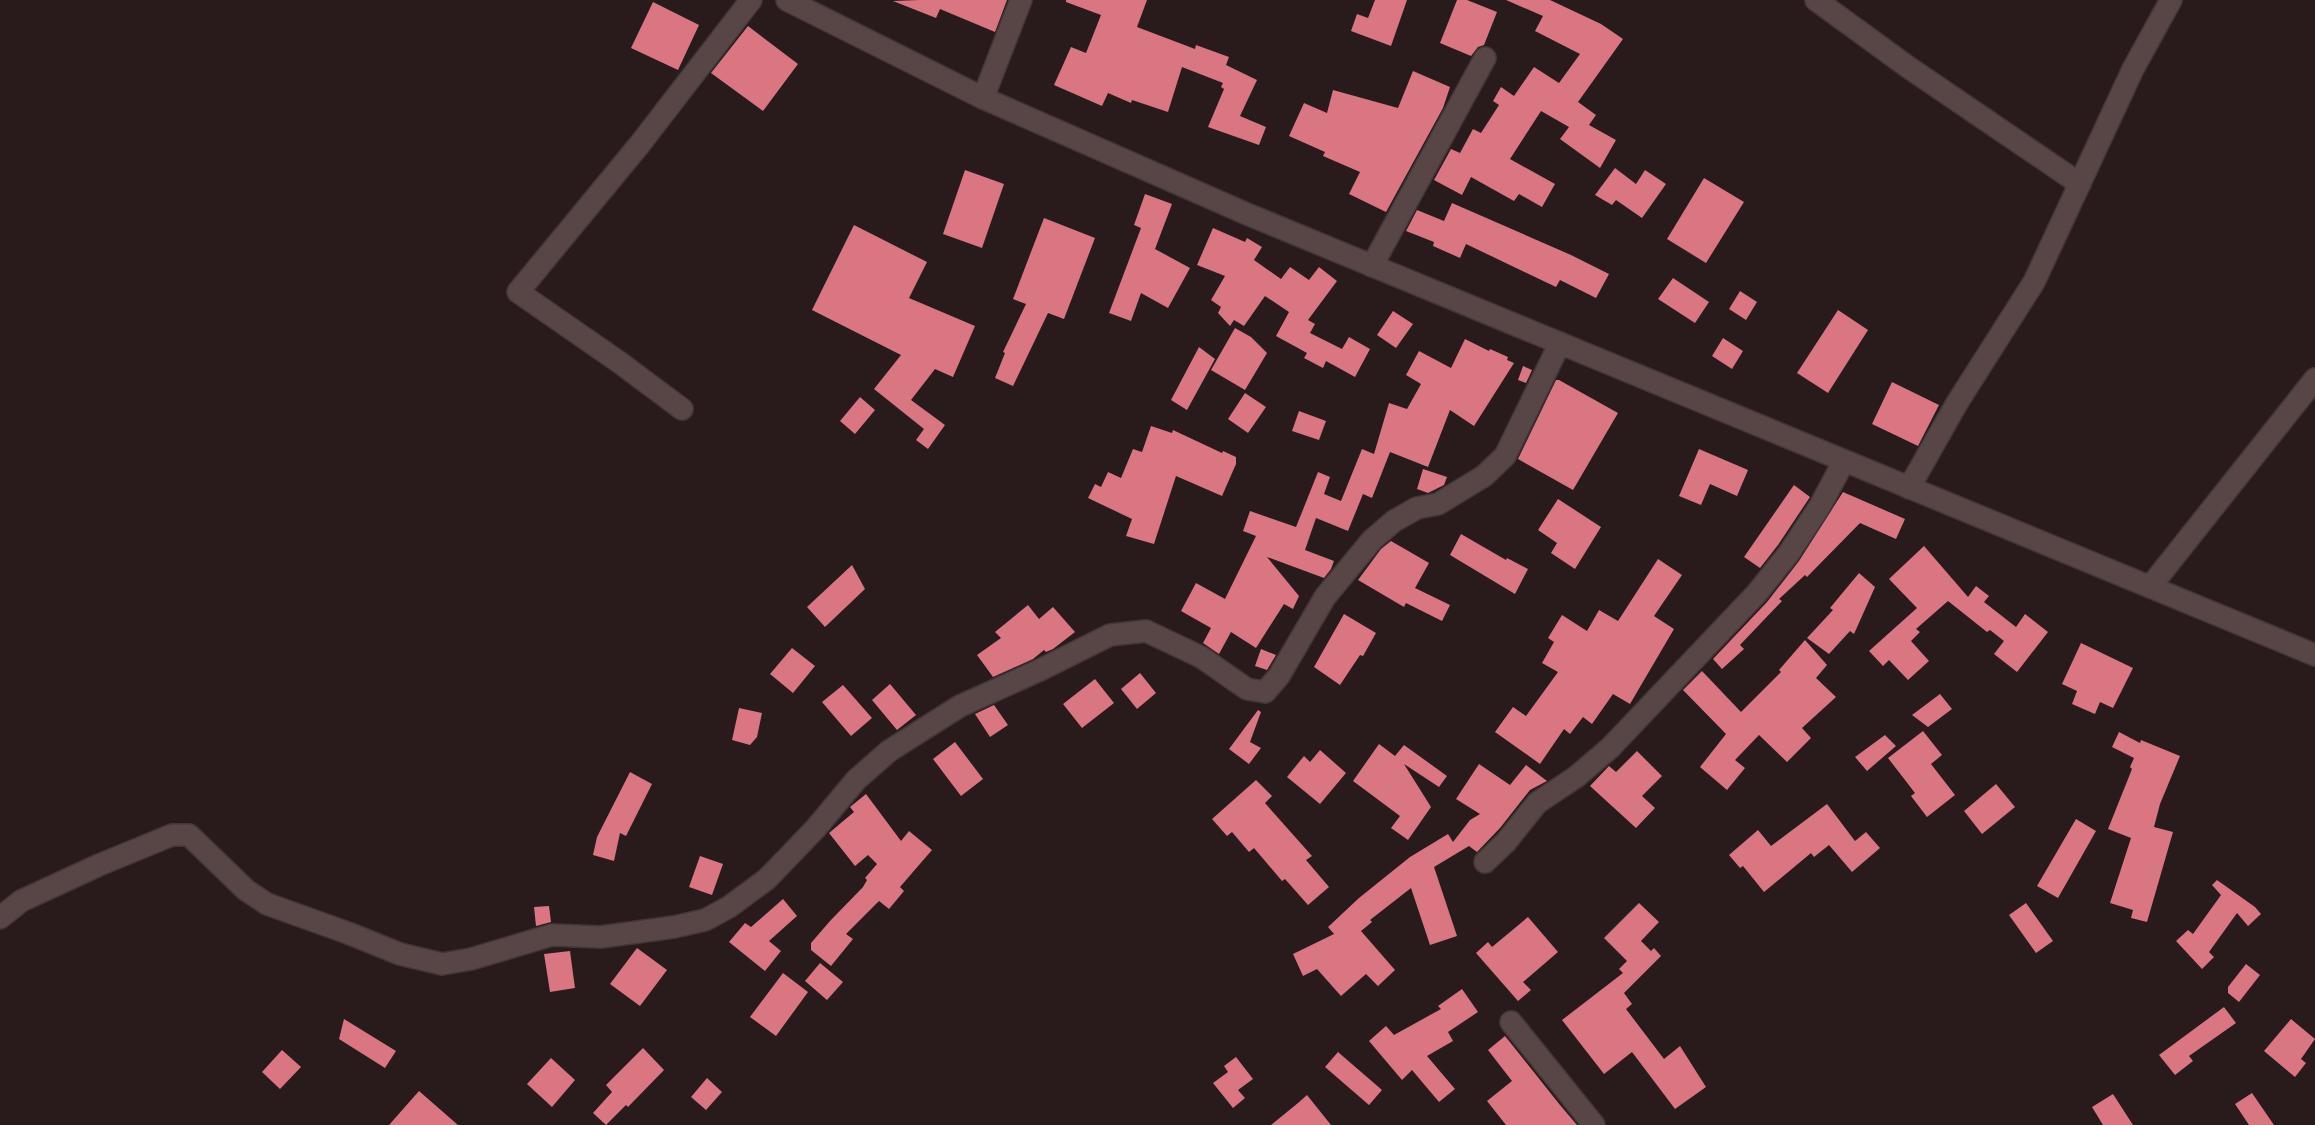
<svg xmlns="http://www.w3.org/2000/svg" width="2315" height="1125" viewBox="0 0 2315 1125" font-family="'Varela Round',sans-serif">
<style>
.building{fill:#da7582}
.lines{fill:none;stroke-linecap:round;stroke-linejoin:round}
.minor-casing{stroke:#423637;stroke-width:24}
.secondary-casing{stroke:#423637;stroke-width:24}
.minor{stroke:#584647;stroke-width:21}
.secondary{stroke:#584647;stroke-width:21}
</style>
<rect width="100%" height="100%" fill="#291a1b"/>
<path class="building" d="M919,0H1007L995,32L940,9L936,18L893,1Z
M1066,0H1147L1137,27L1195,49L1196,45L1229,57L1226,65L1257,80L1240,116L1266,127L1259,145L1208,127L1224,89L1221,87L1223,83L1182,67L1168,112L1132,100L1131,103L1108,93L1102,106L1054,85L1071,47L1086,53L1101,15L1066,2Z
M1375,0H1407L1391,46L1351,31L1357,14L1368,18Z
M1457,0H1467L1497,12L1484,45L1478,47L1471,56L1440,43Z
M1506,0H1550L1601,24L1623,39L1578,102L1596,115L1589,125L1616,140L1600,168L1560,139L1569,127L1541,111L1510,159L1555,184L1542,207L1519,194L1514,201L1471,177L1462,195L1434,180L1451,149L1460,153L1473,129L1481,133L1499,105L1493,101L1501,87L1514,96L1534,67L1559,83L1580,54L1535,31L1543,16Z
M653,2L699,25L678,70L631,48Z
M748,26L798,64L763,111L711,73Z
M1413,71L1450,87L1443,108L1386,212L1349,194L1360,172L1323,156L1325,152L1289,136L1304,103L1327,113L1333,90L1398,108Z
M1615,168L1636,184L1645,170L1666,184L1642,218L1616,200L1612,205L1595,195Z
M965,170L1004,184L982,248L943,234Z
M1704,178L1744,202L1706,263L1667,239Z
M1145,194L1172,204L1155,249L1190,268L1168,308L1141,293L1131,321L1109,313L1141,228L1134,225Z
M1452,203L1571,255L1609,274L1596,298L1560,280L1556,287L1466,244L1460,258L1433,246L1434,242L1406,231L1417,210L1444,221Z
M1044,218L1095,238L1064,319L1048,313L1013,386L995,378L1005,353L1003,352L1026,304L1013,299Z
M854,225L927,262L909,298L975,326L953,377L935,369L911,400L945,425L928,449L916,440L924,429L874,389L901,355L812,310Z
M1213,228L1245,242L1247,238L1262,247L1254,260L1281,279L1290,267L1309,280L1319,267L1337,281L1308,320L1315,324L1310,333L1342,349L1349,337L1370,349L1355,377L1326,361L1323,368L1304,358L1307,353L1276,336L1289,312L1265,296L1244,326L1234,320L1230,326L1218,313L1221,307L1211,300L1225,276L1197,265Z
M1673,278L1709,302L1695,323L1658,299Z
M1740,291L1757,302L1746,320L1729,309Z
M1838,310L1868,330L1828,393L1797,373Z
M1393,311L1413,324L1396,348L1377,335Z
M1235,328L1251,337L1267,353L1245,390L1211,370Z
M1723,338L1743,351L1732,369L1712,356Z
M1465,339L1489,351L1490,349L1508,357L1507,360L1514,363L1474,426L1450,410L1428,467L1390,452L1372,498L1363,494L1348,531L1316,518L1305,550L1334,561L1331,569L1324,578L1267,557L1299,596L1293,609L1284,604L1256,648L1231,632L1219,654L1203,643L1211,628L1181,611L1196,583L1225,599L1256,536L1243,531L1250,511L1296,527L1318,472L1330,477L1324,494L1341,501L1362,449L1374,454L1389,403L1407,409L1421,384L1406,375L1419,351L1451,368Z
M1199,347L1215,359L1187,410L1171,400Z
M1523,366L1532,370L1526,383L1518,380Z
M1556,380H1559L1618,413L1573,490L1518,459Z
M1892,382L1939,405L1918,446L1872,424Z
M1245,393L1266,407L1248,433L1228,419Z
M860,397L875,410L855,434L840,421Z
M1299,411L1326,421L1319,440L1292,431Z
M1151,426L1172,433L1173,430L1222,453L1223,451L1236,457V464L1222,496L1176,476L1154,544L1126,536L1132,519L1088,498L1095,484L1101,487L1108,472L1121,478L1133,449L1142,452Z
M1699,449L1748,470L1737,496L1710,484L1701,505L1679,496Z
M1423,469L1447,477L1444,485L1428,493L1417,489Z
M1794,485L1810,497L1778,545L1760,568L1744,557Z
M1843,492L1905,519L1896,539L1860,523L1807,577L1805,575L1779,599L1782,601L1740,645L1744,649L1722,669L1713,659L1767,602L1799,561Z
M1558,499L1601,527L1575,569L1551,553L1557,543L1538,530Z
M1461,534L1506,560L1507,558L1528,569L1515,594L1450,555Z
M1391,541L1429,563L1415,588L1450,605L1442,621L1406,603L1404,607L1358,580L1381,549Z
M1924,546L1968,597L1976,586L1989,596L1984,602L2016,627L2025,614L2048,632L2017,672L1994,654L2004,641L1990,630L1987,632L1948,601L1916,629L1920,632L1911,641L1929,661L1908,680L1889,660L1883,666L1869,651L1917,608L1889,579Z
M1658,559L1682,575L1654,616L1674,629L1630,704L1613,694L1592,724L1583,717L1570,734L1564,729L1540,764L1495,732L1513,707L1526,716L1558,672L1542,663L1554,642L1548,638L1562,615L1587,631L1599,610L1618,621Z
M852,565L865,589L825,627L807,607Z
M1859,573L1875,587L1854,634L1850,631L1829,654L1807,638L1833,610L1830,608Z
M1028,605L1039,619L1053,607L1075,632L1053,649L1046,652L1044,650L1033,659L993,677L977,655L1001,638L995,632Z
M1344,614L1376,633L1363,656L1360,655L1340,685L1314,667Z
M1805,640L1827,665L1816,678L1836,697L1802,728L1811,738L1787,762L1759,735L1735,760L1745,768L1727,790L1700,767L1726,734L1683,690L1702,671L1741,712L1781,672L1779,670Z
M2081,643L2133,668L2113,708L2100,702L2095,714L2072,704L2077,691L2062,684Z
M792,648L815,666L793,693L770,674Z
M1261,649L1276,655L1267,670L1255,666Z
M1140,673L1156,693L1137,709L1121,689Z
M1095,679L1114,703L1082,728L1063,704Z
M890,684L916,715L897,730L872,700Z
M843,685L872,718L851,736L822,702Z
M1940,694L1952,709L1928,727L1912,715Z
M994,705L1008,725L990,737L975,714Z
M739,708L762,713L757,737L750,745L732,740Z
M1258,710L1261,712L1250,742L1261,748L1249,764L1229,749Z
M1923,731L1942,755L1931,764L1955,795L1927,817L1911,796L1915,793L1888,758Z
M2119,732L2140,743L2141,740L2180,756L2160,804L2154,827L2173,832L2147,922L2131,918L2133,910L2110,903L2131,838L2108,829L2132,769L2130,767L2134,758L2112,747Z
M1885,735L1896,746L1867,771L1855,757Z
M955,742L983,779L961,796L933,759Z
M1379,744L1395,756L1404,745L1447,776L1439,787L1404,764L1431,807L1408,840L1391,828L1400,816L1353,781Z
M1320,750L1346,773L1320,804L1287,777L1304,756L1310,762Z
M1637,751L1662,776L1642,796L1655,808L1636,828L1590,786L1609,766L1616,772Z
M1479,764L1510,785L1526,765L1547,781L1530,790L1500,828L1477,852L1469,846L1434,867L1457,936L1430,945L1411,888L1370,920L1372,922L1361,931L1395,970L1378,986L1366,974L1341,996L1317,969L1303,976L1293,954L1334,934L1328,927L1359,898L1410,857L1448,834L1453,842L1470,820L1480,814L1456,799Z
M630,772L652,784L626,836L620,833L614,861L593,855L597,837Z
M1256,780L1272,796L1265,803L1312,856L1306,860L1329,887L1308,905L1285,879L1282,881L1254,848L1249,852L1232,832L1227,836L1212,819Z
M1996,784L2015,807L1982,834L1964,811Z
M866,794L901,841L909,831L932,850L900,887L904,891L889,909L879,901L846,934L853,939L831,966L811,950V943L830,921L863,887L867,880L865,878L877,864L868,855L855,866L829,833L854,812L850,807Z
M1827,804L1855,841L1866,832L1880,848L1852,872L1829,845L1814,857L1811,853L1764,892L1743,866L1740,868L1729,855L1758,830L1771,846Z
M2076,819L2096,831L2058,898L2037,886Z
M700,856L723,864L712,895L689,887Z
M2217,880L2255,907L2261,914L2248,926L2237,913L2209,952L2214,957L2202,969L2176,941L2188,930L2193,934L2221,895L2212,885Z
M783,899L797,916L769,941L781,951L765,971L729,942L745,923L751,927Z
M1639,903L1659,922L1641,941L1651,951L1654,948L1661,956L1624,993L1632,1004L1626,1009L1664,1059L1680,1046L1706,1087L1675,1109L1632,1052L1604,1074L1562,1020L1623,973L1619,969L1627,961L1604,938Z
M2026,903L2053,941L2036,953L2009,915Z
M549,906L551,922L536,926L534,907Z
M1528,917L1558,952L1523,982L1531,990L1518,1001L1476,953L1488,942L1492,947Z
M637,948L667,970L640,1006L610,984Z
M570,951L575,988L550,992L544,954Z
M820,963L843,982L827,1000L805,981Z
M2246,964L2260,975L2239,1002L2228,993V987Z
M783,973L808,992L776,1036L750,1017Z
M1462,989L1478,1012L1448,1032L1453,1041L1427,1056L1455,1089L1439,1102L1412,1070L1402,1080L1369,1041L1386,1026L1394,1035L1441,1009L1438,1006Z
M2224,1007L2236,1023L2189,1056L2193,1061L2175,1075L2159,1055Z
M344,1019L396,1051L385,1068L339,1039Z
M2291,1019L2315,1039L2301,1059L2306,1063L2295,1077L2264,1051Z
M1505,1036L1560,1105L1577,1125H1506L1487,1101L1512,1081L1488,1050Z
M643,1048L664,1070L628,1107L626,1105L606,1125L593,1113L612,1092L606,1085Z
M282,1050L301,1067L280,1089L262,1072Z
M1338,1052L1382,1090L1369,1105L1325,1067Z
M1236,1057L1253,1079L1238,1090L1245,1098L1233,1108L1213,1083L1228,1072L1224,1066Z
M551,1058L575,1080L552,1107L527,1084Z
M707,1078L722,1092L706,1110L691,1097Z
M419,1091L458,1125H389Z
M2252,1093L2274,1125H2249L2235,1104Z
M2113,1094L2133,1125H2103L2092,1107Z
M1307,1095L1331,1125H1271L1298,1103Z"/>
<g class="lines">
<g class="minor-casing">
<path id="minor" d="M1816,0L1908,67L2080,184
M983,98L1021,0
M1372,266L1485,58
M682,409L619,362L518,292L640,144L751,0
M1909,488L1957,403L2034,282L2133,69L2171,0
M2150,587L2315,379
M1485,862L1506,842L1537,803L1576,777L1610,748L1757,593L1789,553L1820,506L1844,461
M0,918L21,901L99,865L172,835H189L246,890L267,904L348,933L400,954L442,964L471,959L552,935L601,937L674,927L705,920L729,907L767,879L816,828L856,780L889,751L960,706L1040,670L1110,635L1146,631L1201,657L1247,689L1265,692L1279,676L1325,597L1372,540L1394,521L1417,508L1438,504L1484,476L1505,456L1560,343
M1511,1022L1594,1125"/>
</g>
<g class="secondary-casing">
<path id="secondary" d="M787,0L983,98L1247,214L2315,655"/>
</g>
<use href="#minor" class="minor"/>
<use href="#secondary" class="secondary"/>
</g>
</svg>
